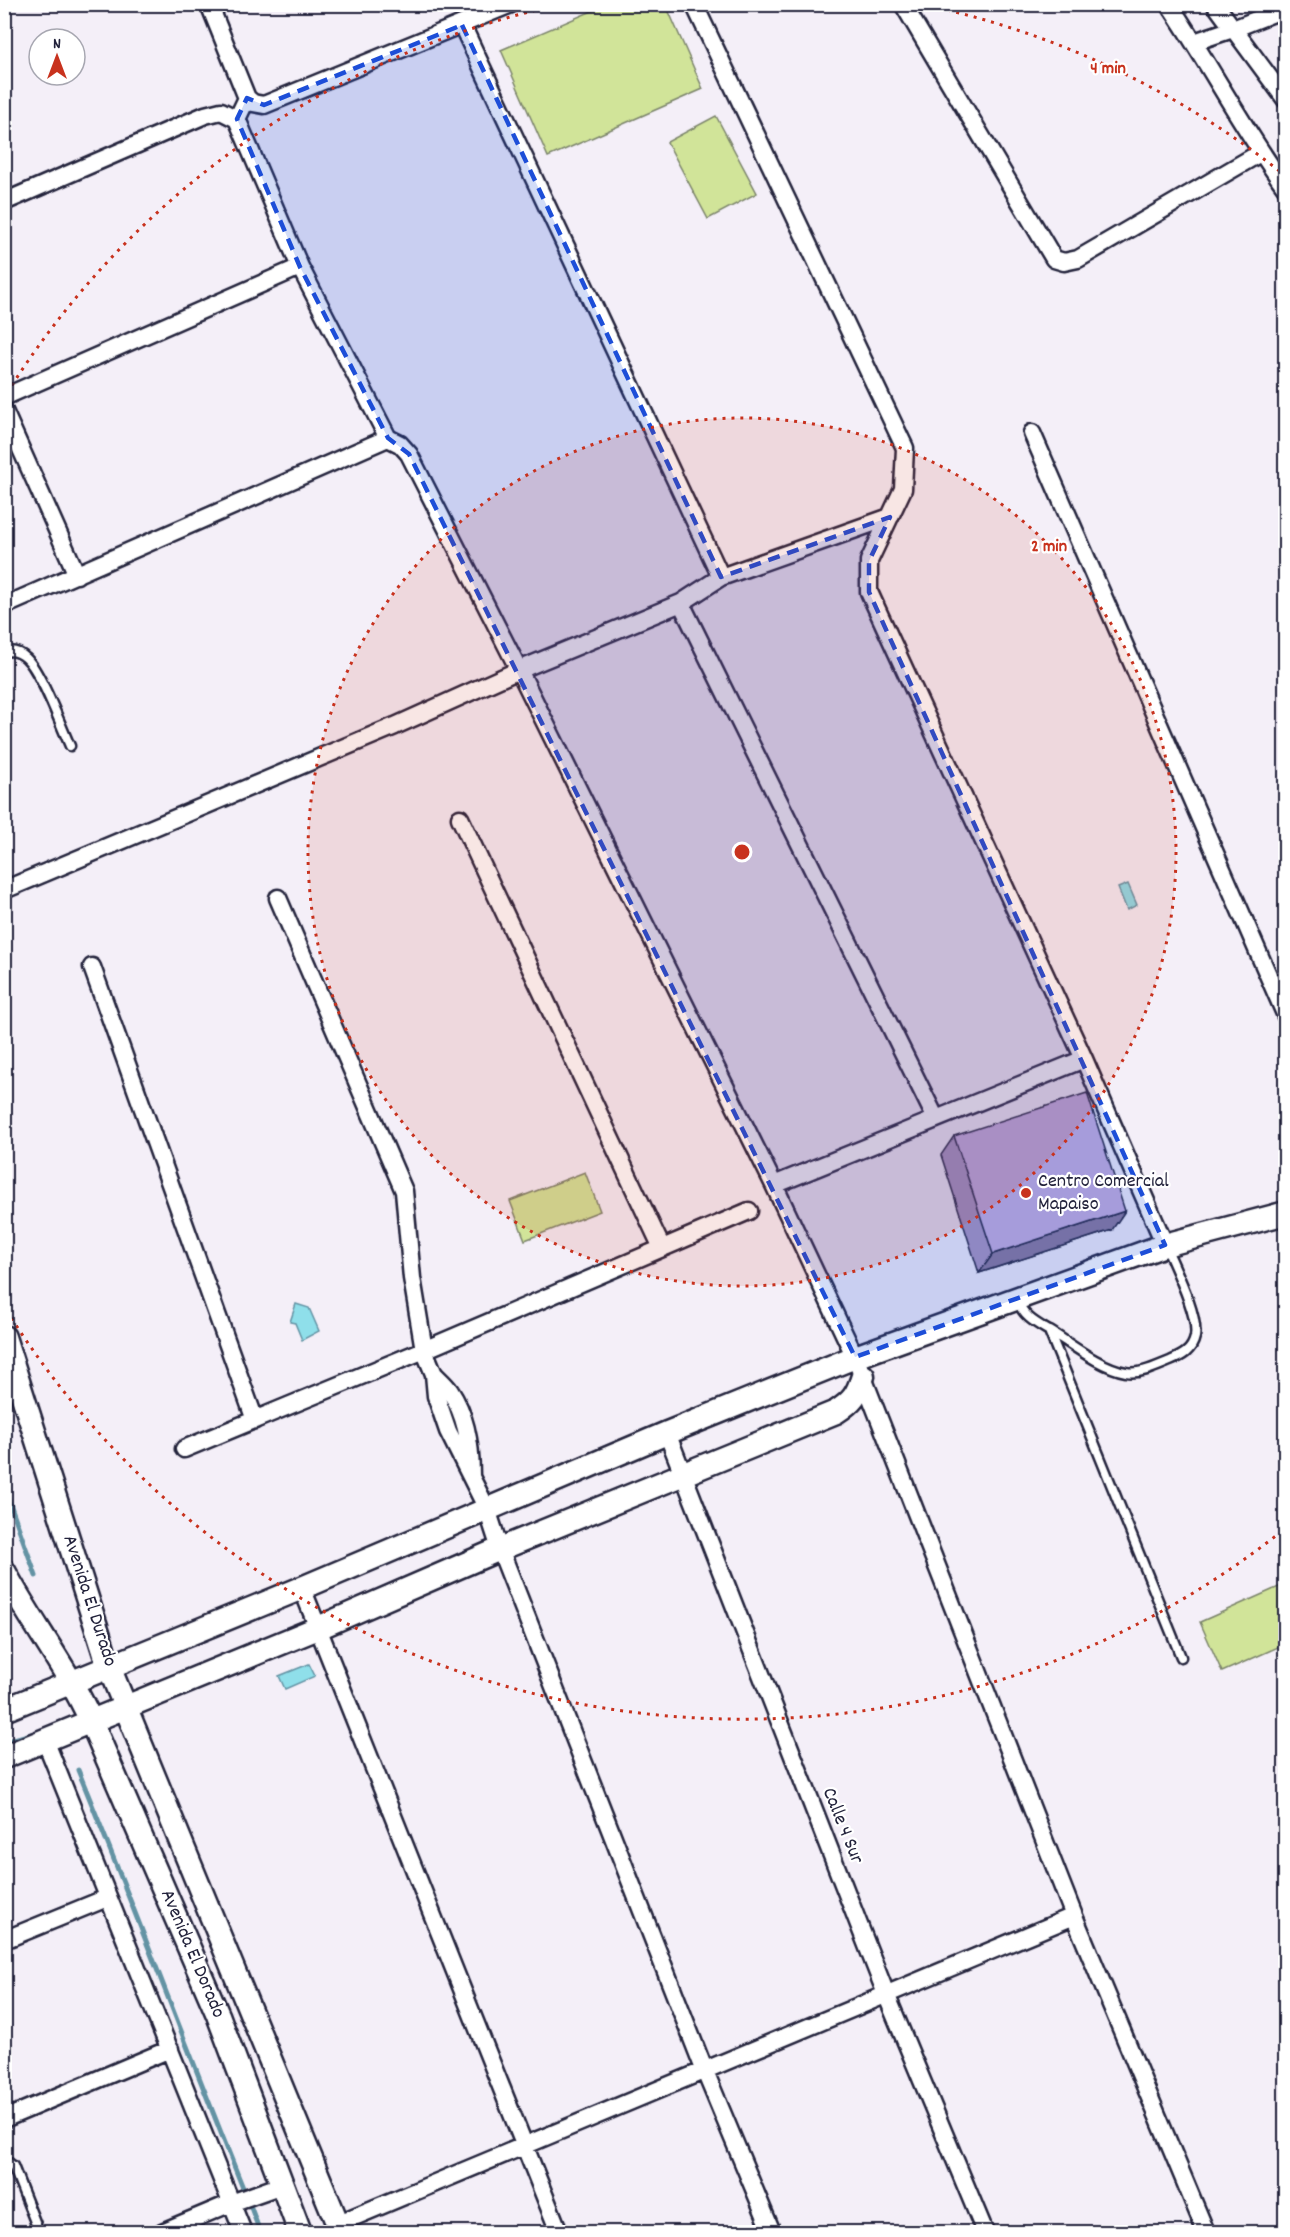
<svg xmlns="http://www.w3.org/2000/svg" width="1290" height="2237" viewBox="0 0 1290 2237" font-family="Dekko,sans-serif">
  <style>
    .green { fill: #d1e499; stroke: #7a836a; stroke-width: 1.5 }
    .water { fill: #8fdfea; stroke: #6393a4; stroke-width: 1.5 }
    .lines { fill: none; stroke-linecap: round; stroke-linejoin: round }
    .stream { stroke: #6393a4; stroke-width: 5 }
    .lane-casing { stroke: #22223b; stroke-width: 13 }
    .street-casing { stroke: #22223b; stroke-width: 21 }
    .secondary-casing { stroke: #22223b; stroke-width: 27 }
    .lane { stroke: #fff; stroke-width: 8 }
    .street { stroke: #fff; stroke-width: 16 }
    .secondary { stroke: #fff; stroke-width: 22 }
    .wall { fill: #ac96be; stroke: #22223b; stroke-width: 1.5 }
    .shaded-wall { fill: #8c7a9b; stroke: #22223b; stroke-width: 1.5 }
    .building { fill: #c8afdd; stroke: #22223b; stroke-width: 1.5 }
    .marked { fill: #1d4ed8; fill-opacity: 0.2; stroke: #1d4ed8; stroke-width: 4.5; stroke-dasharray: 12 8; stroke-linejoin: round }
    .ring { fill: none; stroke: #c8321e; stroke-width: 3; stroke-dasharray: 3 6 }
    .poi-dot { fill: #c8321e; stroke: #fff; stroke-width: 2 }
    .labels { text-anchor: middle; dominant-baseline: central; stroke-width: 4.5; stroke-linejoin: round; paint-order: stroke }
    .poi-label { font-size: 20px; fill: #22223b; stroke: #fff; text-anchor: start }
    .street-label { font-size: 20px; fill: #22223b; stroke: #fff }
    .centre { fill: #c8321e; stroke: #fff; stroke-width: 3 }
    .ring-label { font-size: 18px; text-anchor: middle; font-weight: bold; fill: #c8321e; stroke: #fff; stroke-width: 4.5; stroke-linejoin: round; paint-order: stroke }
  </style>
  <rect width="100%" height="100%" fill="#f4eff8"/>
  <filter id="ink" filterUnits="userSpaceOnUse"><feTurbulence type="fractalNoise" baseFrequency=".0167" numOctaves="2"/><feDisplacementMap in="SourceGraphic" scale="12" xChannelSelector="R" yChannelSelector="G"/><feConvolveMatrix kernelMatrix="1 2 1 2 8 2 1 2 1" color-interpolation-filters="sRGB"/></filter>
  <g filter="url(#ink)">
    <path class="green" d="M606,5h60l37,84 -155,68 -47,-107z
      M716,116l41,77 -49,26 -41,-77z
      M585,1172l15,39 -75,29 -15,-39z
      M1281,1586l4,11v47l-63,28 -22,-50z"/>
    <path class="water" d="M1128,884l9,21 -10,5 -9,-22z
      M296,1304l13,4 10,23 -17,9 -7,-17 -5,-1z
      M309,1664l6,12 -30,13 -6,-13z"/>
    <g class="lines">
      <path class="stream" d="M4,1487l32,89
        M4,1742l41,-12
        M78,1770c57,139 109,279 165,418
        M250,2205l10,27"/>
      <g class="lane-casing">
        <path id="lane" d="M4,652c8,-2 16,0 22,6 14,12 35,68 44,88
          M1017,1300c7,17 17,22 32,31l132,326
          M1050,1331c21,13 51,37 76,41 14,3 31,-6 44,-11 12,-5 22,-10 25,-24 4,-21 -20,-69 -29,-90
          M4,2159l9,7 26,66"/>
      </g>
      <g class="street-casing">
        <path id="street" d="M209,4l38,94 6,5 11,2 247,-101
          M694,4l211,444 -2,41 -34,72v31l215,467 81,186
          M903,4l151,255 10,3 14,-3 182,-106
          M1169,4c41,61 74,125 117,184
          M1215,4l71,96
          M462,25l259,552
          M1194,42l39,-13 53,-21
          M4,202l201,-87 16,-4 16,8
          M4,397l296,-130
          M4,411l73,164
          M1032,433l254,583
          M388,438l12,6 9,10 110,216 255,515 81,172 219,559 132,316
          M681,603l255,516
          M4,606l384,-168 -88,-171 -63,-148 10,-21
          M460,818l202,430
          M4,890l391,-164 124,-56 162,-67 40,-26 169,-60
          M278,898l126,293 8,87 12,72 10,24 2,22 12,35 39,78 13,40 204,520 68,163
          M92,967l163,453
          M774,1185l310,-126
          M434,1374c5,5 12,11 16,17 16,24 21,57 21,85
          M667,1433l219,561 99,238
          M184,1449l240,-99 325,-139
          M302,1588l257,644
          M45,1740l198,492
          M4,1940l103,-42
          M4,2119l166,-70
          M337,2224l737,-308
          M162,2232l69,-29 51,-18"/>
      </g>
      <g class="secondary-casing">
        <path id="secondary" d="M4,1337l105,330 232,565
          M4,1571c27,51 63,97 87,150l127,294 82,217
          M4,1710l298,-122 365,-155 188,-76 310,-112 121,-32
          M4,1757l314,-129 182,-79 336,-137c17,-11 21,-17 27,-36"/>
      </g>
      <use href="#lane" class="lane"/>
      <use href="#street" class="street"/>
      <use href="#secondary" class="secondary"/>
    </g>
    <path class="wall" d="M954,1136l158,94 -133,43 -38,-118z"/>
    <path class="shaded-wall" d="M1125,1211l-13,19 -133,43 14,-19z"/>
    <path class="building" d="M1087,1093l38,118 -132,43 -39,-118z"/>
  </g>
  <path class="marked" d="M462,25l259,552 169,-60 -21,44v31l296,653 -310,112 -446,-903 -21,-16 -88,-171 -63,-148 10,-21 17,7z"/>
  <circle cx="742" cy="852" r="434" fill="#c8321e" fill-opacity=".12"/>
  <g class="ring">
    <circle cx="742" cy="852" r="434"/>
    <path d="M1282 1531A867 867 0 0 1 7 1311M7 393A867 867 0 0 1 554 6M930 6A867 867 0 0 1 1282 173"/>
  </g>
  <circle class="poi-dot" cx="1026" cy="1193" r="6"/>
  <g class="labels">
    <g class="poi-label">
      <text x="1038" y="1182">Centro Comercial<tspan x="1038" dy="23">Mapaiso</tspan></text>
    </g>
    <g class="street-label">
      <text transform="translate(89 1601) rotate(72)">Avenida El Durado</text>
      <text transform="translate(842 1826) rotate(68)">Calle 4 Sur</text>
      <text transform="translate(192 1954) rotate(67)">Avenida El Dorado</text>
    </g>
  </g>
  <circle cx="742" cy="852" r="9" class="centre"/>
  <g class="ring-label">
    <text x="1108" y="73">4 min</text>
    <text x="1049" y="551">2 min</text>
  </g>
  <rect width="1290" height="2237" fill="none" stroke="#fff" stroke-width="24"/>
  <rect x="12" y="12" width="1266" height="2213" fill="none" stroke="#22223b" stroke-width="2" filter="url(#ink)"/>
  <g transform="translate(57 57)"><circle r="28" fill="#ffffff" stroke="#a7a7b1" stroke-width="1.5"/>
  <path d="M0-4.5L10 22L0 15L-10 22Z" fill="#c8321e"/>
  <text y="-9" font-size="16" font-weight="bold" text-anchor="middle" fill="#22223b">N</text>
  </g>
</svg>
